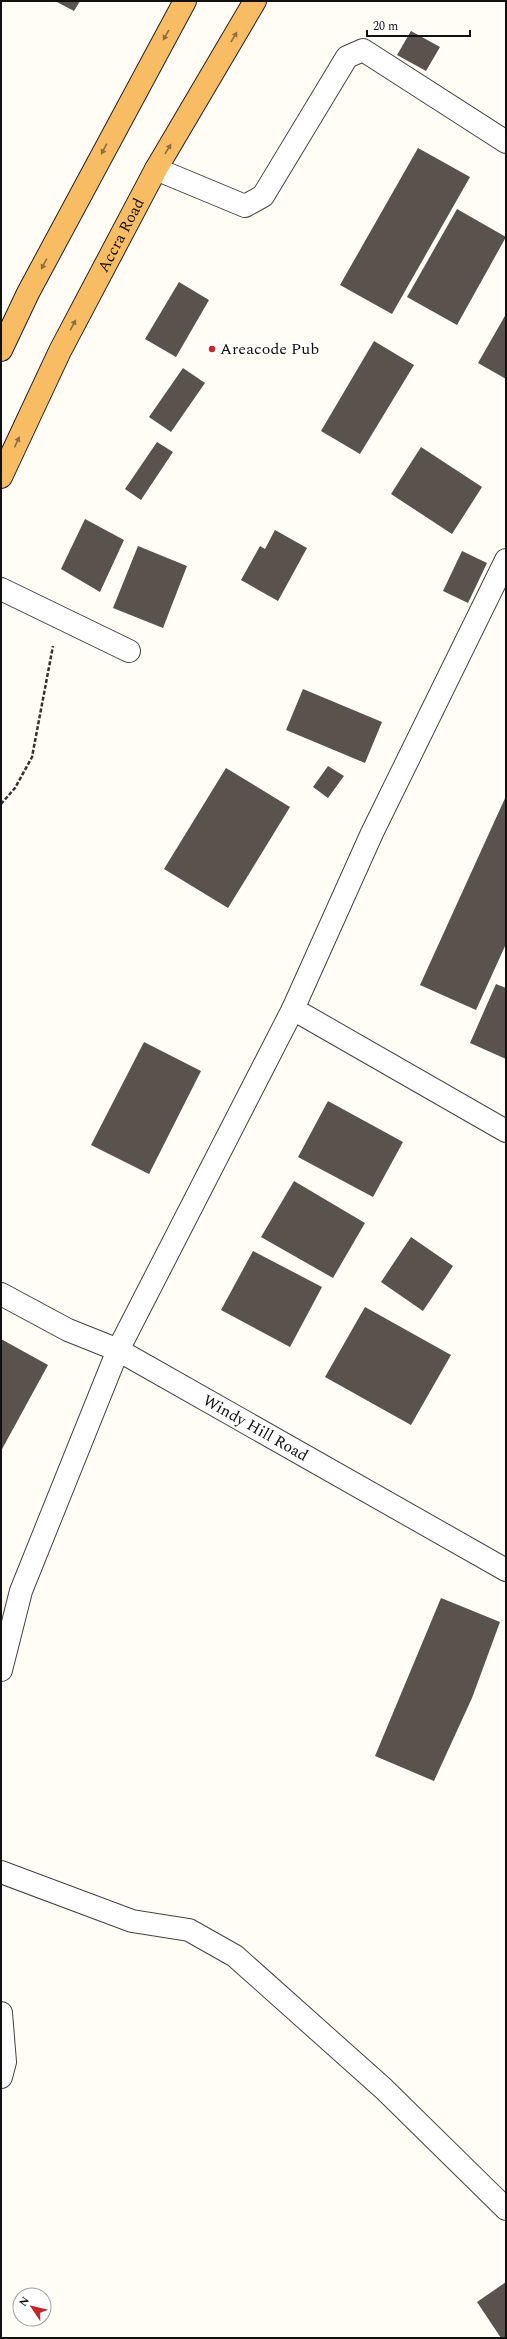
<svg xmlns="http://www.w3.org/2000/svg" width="507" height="2339" viewBox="0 0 507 2339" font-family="Spectral,serif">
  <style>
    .building { fill: #5a524d }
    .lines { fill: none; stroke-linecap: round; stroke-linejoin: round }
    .minor-casing { stroke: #444; stroke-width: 24 }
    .trunk-casing { stroke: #222; stroke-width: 24 }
    .path { stroke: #333; stroke-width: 2.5; stroke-dasharray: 4 2; stroke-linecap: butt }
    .minor { stroke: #fff; stroke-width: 22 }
    .trunk { stroke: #f7bc64; stroke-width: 22 }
    .oneway { fill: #906f3f }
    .poi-dot { fill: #c4262e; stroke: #fff; stroke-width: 1.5 }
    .labels { text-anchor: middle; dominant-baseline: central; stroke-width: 4; stroke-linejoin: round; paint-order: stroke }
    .street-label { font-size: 16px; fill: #111; stroke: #fff }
    .poi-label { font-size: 16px; fill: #111; stroke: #fff; text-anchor: start }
  </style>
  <rect width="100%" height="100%" fill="#fffdf5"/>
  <path class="building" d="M55,1h25l-6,10z
    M411,31l29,16 -14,24 -29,-16z
    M418,148l52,29 -78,137 -52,-29z
    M457,209l49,28 -49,88 -50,-28z
    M179,282l30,18 -33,57 -31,-18z
    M506,314v65l-28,-16z
    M374,341l40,24 -54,89 -39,-23z
    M183,368l22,15 -34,49 -22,-15z
    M157,442l16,10 -32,48 -16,-11z
    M421,447l61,40 -30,47 -61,-40z
    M85,519l39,21 -24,52 -39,-23z
    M275,530l32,18 -29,53 -37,-21 19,-34 5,3z
    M138,546l49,20 -24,62 -50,-20z
    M462,551l25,12 -19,40 -25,-12z
    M303,689l79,33 -17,41 -79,-33z
    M328,766l16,10 -16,22 -15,-11z
    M226,768l64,39 -62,101 -64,-39z
    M506,796v148l-30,66 -56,-25z
    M496,984l10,4v71l-36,-16z
    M144,1042l57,29 -52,103 -58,-29z
    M328,1101l75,41 -30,55 -75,-40z
    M294,1181l71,42 -32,55 -72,-41z
    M411,1237l42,29 -30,45 -42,-29z
    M253,1251l69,36 -32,60 -69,-37z
    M365,1307l86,48 -40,70 -86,-48z
    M1,1339l47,26 -47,86z
    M441,1598l59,24 -28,76 -38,83 -59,-25z
    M506,2282v56h-5l-24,-36z"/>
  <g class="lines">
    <g class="minor-casing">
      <g id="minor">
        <path d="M156,169l89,37 18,-10 84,-139 16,-7 143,92"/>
        <path d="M1,589l128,62"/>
        <path d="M293,1009l213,122"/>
        <path id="s1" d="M1,1294l67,36 50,20 388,220"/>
        <path d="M1,1670l20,-79 97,-241 175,-341 79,-176 134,-273"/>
        <path d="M1,1872l131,49 57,9 46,26 149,133 122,120"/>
        <path d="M1,2013l4,49 -4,15"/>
      </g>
    </g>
    <g class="trunk-casing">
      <g id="trunk">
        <path d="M1,350l27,-57 157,-292"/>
        <path id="s2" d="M1,477l59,-126 96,-182 99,-168"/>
      </g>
    </g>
    <path class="path" d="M1,804l14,-16 17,-31 21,-111"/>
    <use href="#minor" class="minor"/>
    <use href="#trunk" class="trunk"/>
  </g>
  <defs><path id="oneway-solid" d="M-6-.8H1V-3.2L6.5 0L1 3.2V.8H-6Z"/></defs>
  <g class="oneway">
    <use href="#oneway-solid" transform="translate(166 35) rotate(120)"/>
    <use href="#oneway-solid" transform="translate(234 37) rotate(-59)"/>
    <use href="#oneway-solid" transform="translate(104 149) rotate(118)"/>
    <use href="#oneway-solid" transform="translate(168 149) rotate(-59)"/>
    <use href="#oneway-solid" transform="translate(44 264) rotate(118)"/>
    <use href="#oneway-solid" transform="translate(73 325) rotate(-62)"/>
    <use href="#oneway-solid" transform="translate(17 442) rotate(-65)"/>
  </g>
  <circle class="poi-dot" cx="212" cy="349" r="4"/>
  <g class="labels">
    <g class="street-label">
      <text stroke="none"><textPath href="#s2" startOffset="270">Accra Road</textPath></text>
      <text stroke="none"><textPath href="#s1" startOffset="288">Windy Hill Road</textPath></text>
    </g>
    <g class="poi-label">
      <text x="220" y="349">Areacode Pub</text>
    </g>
  </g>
  <rect width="507" height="2339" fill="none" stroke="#111111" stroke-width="4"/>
  <g transform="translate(32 2307) rotate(305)"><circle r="19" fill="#ffffff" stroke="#a0a0a0"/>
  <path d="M0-3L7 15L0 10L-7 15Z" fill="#c4262e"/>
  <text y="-6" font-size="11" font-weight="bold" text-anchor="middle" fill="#111111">N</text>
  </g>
  <path d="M367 30v6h103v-6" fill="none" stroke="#111111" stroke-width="2"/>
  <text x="373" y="30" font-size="12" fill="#111111" stroke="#ffffff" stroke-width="3" paint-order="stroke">20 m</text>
</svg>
